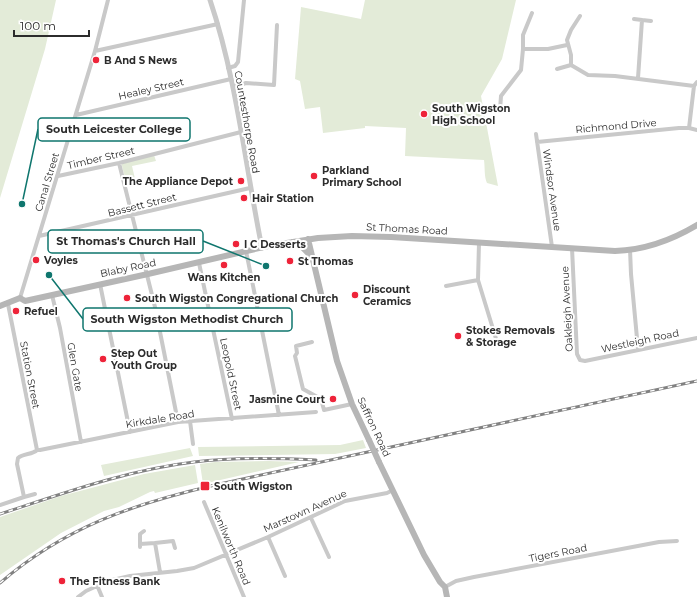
<svg xmlns="http://www.w3.org/2000/svg" width="697" height="597" viewBox="0 0 697 597" font-family="Montserrat,sans-serif">
  <style>
    .green { fill: #e3ebd8 }
    .lines { fill: none; stroke-linecap: round; stroke-linejoin: round }
    .minor { stroke: #c9c9c9; stroke-width: 4 }
    .tertiary { stroke: #c9c9c9; stroke-width: 5 }
    .secondary { stroke: #b6b6b6; stroke-width: 6 }
    .rail-casing { stroke: #818181; stroke-width: 3 }
    .rail { stroke: #fff; stroke-width: 1.5; stroke-dasharray: 4.5; stroke-linecap: butt }
    .secondary-bridge { stroke: #b6b6b6; stroke-width: 6 }
    .poi-dot { fill: #ee2339; stroke: #fff; stroke-width: 1.5 }
    .labels { text-anchor: middle; dominant-baseline: central; stroke-width: 4; stroke-linejoin: round; paint-order: stroke }
    .poi-label { font-size: 10px; font-weight: bold; fill: #2c2c2c; stroke: #fff; text-anchor: start }
    .street-label { font-size: 10px; fill: #2c2c2c; stroke: #fff }
    .leader { fill: none; stroke: #0f766e; stroke-width: 1.5 }
    .callout-dot { fill: #0f766e; stroke: #fff; stroke-width: 1.5 }
    .callout { fill: #fff; stroke: #0f766e; stroke-width: 1.5 }
    .callout-label { font-size: 11px; text-anchor: middle; font-weight: bold; fill: #2c2c2c }
  </style>
  <rect width="100%" height="100%" fill="#fff"/>
  <path class="green" d="M0,0h56l-11,49 -45,149z
    M365,0h151l-14,59 -21,37 17,90 -11,-3c-3,-6 -2,-17 -3,-23l-79,-4 1,-28 -41,-2v2l-42,5 -3,-26 -15,2 -5,-28 -5,-2 6,-72 60,12z
    M154,155l2,6 -24,5 4,17 -9,3 -6,-24z
    M363,440l3,8 -31,6 -136,2 -1,-9 142,-2z
    M190,448l3,8 -89,20 -3,-11z
    M269,461l30,1 -96,22 -3,-20 15,-2z
    M195,465l3,18 -43,10 -1,-2 -4,1 -31,15 -15,4 -43,22 -61,42v-58l61,-21 83,-22z"/>
  <g class="lines">
    <path class="minor" d="M580,16l-9,14 -4,10 4,15v10l17,10 27,1 79,10
      M634,19l8,1
      M523,49v-14l9,-22
      M95,51l123,-27
      M228,68l7,-2 3,-4 6,-62
      M557,69l14,-4
      M638,78l4,-58 9,1
      M233,87l13,-4 28,2 3,-60
      M500,110l1,-14 20,-26 2,-21h25l19,-4
      M76,115l155,-36
      M689,128l5,-42 3,-4
      M536,134l16,113
      M537,142l142,-14h10l8,2
      M119,163l36,144 23,115
      M58,176l61,-13 122,-31
      M39,236l211,-48
      M479,243l-1,37 19,62
      M572,248l5,106 3,6 5,1 112,-23
      M630,249l1,25 7,75
      M246,251l33,164
      M199,263l33,156
      M100,284l30,148
      M446,286l32,-6
      M52,295l8,33 21,114
      M20,298l75,-247 13,-51
      M8,304l29,146
      M312,342l-16,4 1,7 -2,3 8,33 18,10 3,11 28,-6
      M190,421l3,23
      M24,497l11,-3
      M204,502l40,95
      M0,505l24,-8 -7,-33 1,-6c6,-5 14,-3 19,-8h3l138,-28 138,-10
      M311,518l18,39
      M268,537l17,39
      M155,543l18,-2 2,7
      M140,544l15,-1 5,29
      M140,547v-13l4,-3
      M97,585l5,12
      M445,587l11,-6 18,-4 185,-35 18,-1
      M78,597l8,-6 22,-10 22,-5 47,-5 17,-3 74,-31 77,-36 42,-8 6,-3"/>
    <path class="tertiary" d="M210,0c27,80 35,165 52,248"/>
    <path class="secondary" d="M308,239l29,122 15,43 17,36
      M292,242l8,3 10,10
      M0,306l20,-8 5,3 123,-27 120,-28 50,-8 34,-2 39,1 224,14c29,-1 57,-11 82,-26
      M379,462l45,93 16,27 5,5 2,10"/>
    <g class="rail-casing">
      <path id="rail" d="M0,514c64,-21 127,-44 194,-52 41,-5 82,-4 122,-2
        M0,583c65,-56 133,-79 215,-98l482,-104"/>
    </g>
    <use href="#rail" class="rail"/>
    <path class="secondary-bridge" d="M369,440l10,22"/>
  </g>
  <g class="poi-dot">
    <circle cx="96" cy="60" r="4"/>
    <circle cx="424" cy="114" r="4"/>
    <circle cx="314" cy="176" r="4"/>
    <circle cx="241" cy="181" r="4"/>
    <circle cx="244" cy="198" r="4"/>
    <circle cx="236" cy="244" r="4"/>
    <circle cx="36" cy="260" r="4"/>
    <circle cx="290" cy="261" r="4"/>
    <circle cx="224" cy="265" r="4"/>
    <circle cx="355" cy="295" r="4"/>
    <circle cx="127" cy="298" r="4"/>
    <circle cx="16" cy="311" r="4"/>
    <circle cx="458" cy="336" r="4"/>
    <circle cx="103" cy="359" r="4"/>
    <circle cx="333" cy="399" r="4"/>
    <rect x="200" y="481" width="10" height="10" rx="2"/>
    <circle cx="62" cy="581" r="4"/>
  </g>
  <g class="labels">
    <g class="poi-label">
      <text x="104" y="60">B And S News</text>
      <text x="432" y="108">South Wigston<tspan x="432" dy="12">High School</tspan></text>
      <text x="322" y="170">Parkland<tspan x="322" dy="12">Primary School</tspan></text>
      <text x="233" y="181" text-anchor="end">The Appliance Depot</text>
      <text x="252" y="198">Hair Station</text>
      <text x="244" y="244">I C Desserts</text>
      <text x="44" y="260">Voyles</text>
      <text x="298" y="261">St Thomas</text>
      <text x="224" y="277" text-anchor="middle">Wans Kitchen</text>
      <text x="363" y="289">Discount<tspan x="363" dy="12">Ceramics</tspan></text>
      <text x="135" y="298">South Wigston Congregational Church</text>
      <text x="24" y="311">Refuel</text>
      <text x="466" y="330">Stokes Removals<tspan x="466" dy="12">&amp; Storage</tspan></text>
      <text x="111" y="353">Step Out<tspan x="111" dy="12">Youth Group</tspan></text>
      <text x="325" y="399" text-anchor="end">Jasmine Court</text>
      <text x="214" y="486">South Wigston</text>
      <text x="70" y="581">The Fitness Bank</text>
    </g>
    <g class="street-label">
      <text transform="translate(151 89) rotate(-13)">Healey Street</text>
      <text transform="translate(247 122) rotate(80)">Countesthorpe Road</text>
      <text transform="translate(616 126) rotate(-5)">Richmond Drive</text>
      <text transform="translate(101 158) rotate(-13)">Timber Street</text>
      <text transform="translate(47 182) rotate(-73)">Canal Street</text>
      <text transform="translate(552 190) rotate(82)">Windsor Avenue</text>
      <text transform="translate(142 205) rotate(-14)">Bassett Street</text>
      <text transform="translate(407 229) rotate(3)">St Thomas Road</text>
      <text transform="translate(128 268) rotate(-12)">Blaby Road</text>
      <text transform="translate(567 309) rotate(-93)">Oakleigh Avenue</text>
      <text transform="translate(640 341) rotate(-12)">Westleigh Road</text>
      <text transform="translate(75 367) rotate(80)">Glen Gate</text>
      <text transform="translate(231 374) rotate(78)">Leopold Street</text>
      <text transform="translate(30 375) rotate(79)">Station Street</text>
      <text transform="translate(160 419) rotate(-9)">Kirkdale Road</text>
      <text transform="translate(374 427) rotate(65)">Saffron Road</text>
      <text transform="translate(305 511) rotate(-24)">Marstown Avenue</text>
      <text transform="translate(231 546) rotate(67)">Kenilworth Road</text>
      <text transform="translate(558 553) rotate(-11)">Tigers Road</text>
    </g>
  </g>
  <path class="leader" d="M22 204L38 129M266 266L203 241M49 275L83 319"/>
  <g class="callout-dot">
    <circle cx="22" cy="204" r="4"/>
    <circle cx="266" cy="266" r="4"/>
    <circle cx="49" cy="275" r="4"/>
  </g>
  <g class="callout">
    <rect x="38" y="118" width="152" height="23" rx="4"/>
    <rect x="48" y="230" width="155" height="23" rx="4"/>
    <rect x="83" y="308" width="209" height="23" rx="4"/>
  </g>
  <g class="callout-label">
    <text x="114" y="133">South Leicester College</text>
    <text x="126" y="245">St Thomas's Church Hall</text>
    <text x="187" y="323">South Wigston Methodist Church</text>
  </g>
  <path d="M14 30v6h75v-6" fill="none" stroke="#2c2c2c" stroke-width="2"/>
  <text x="20" y="30" font-size="12" fill="#2c2c2c" stroke="#ffffff" stroke-width="3" paint-order="stroke">100 m</text>
</svg>
